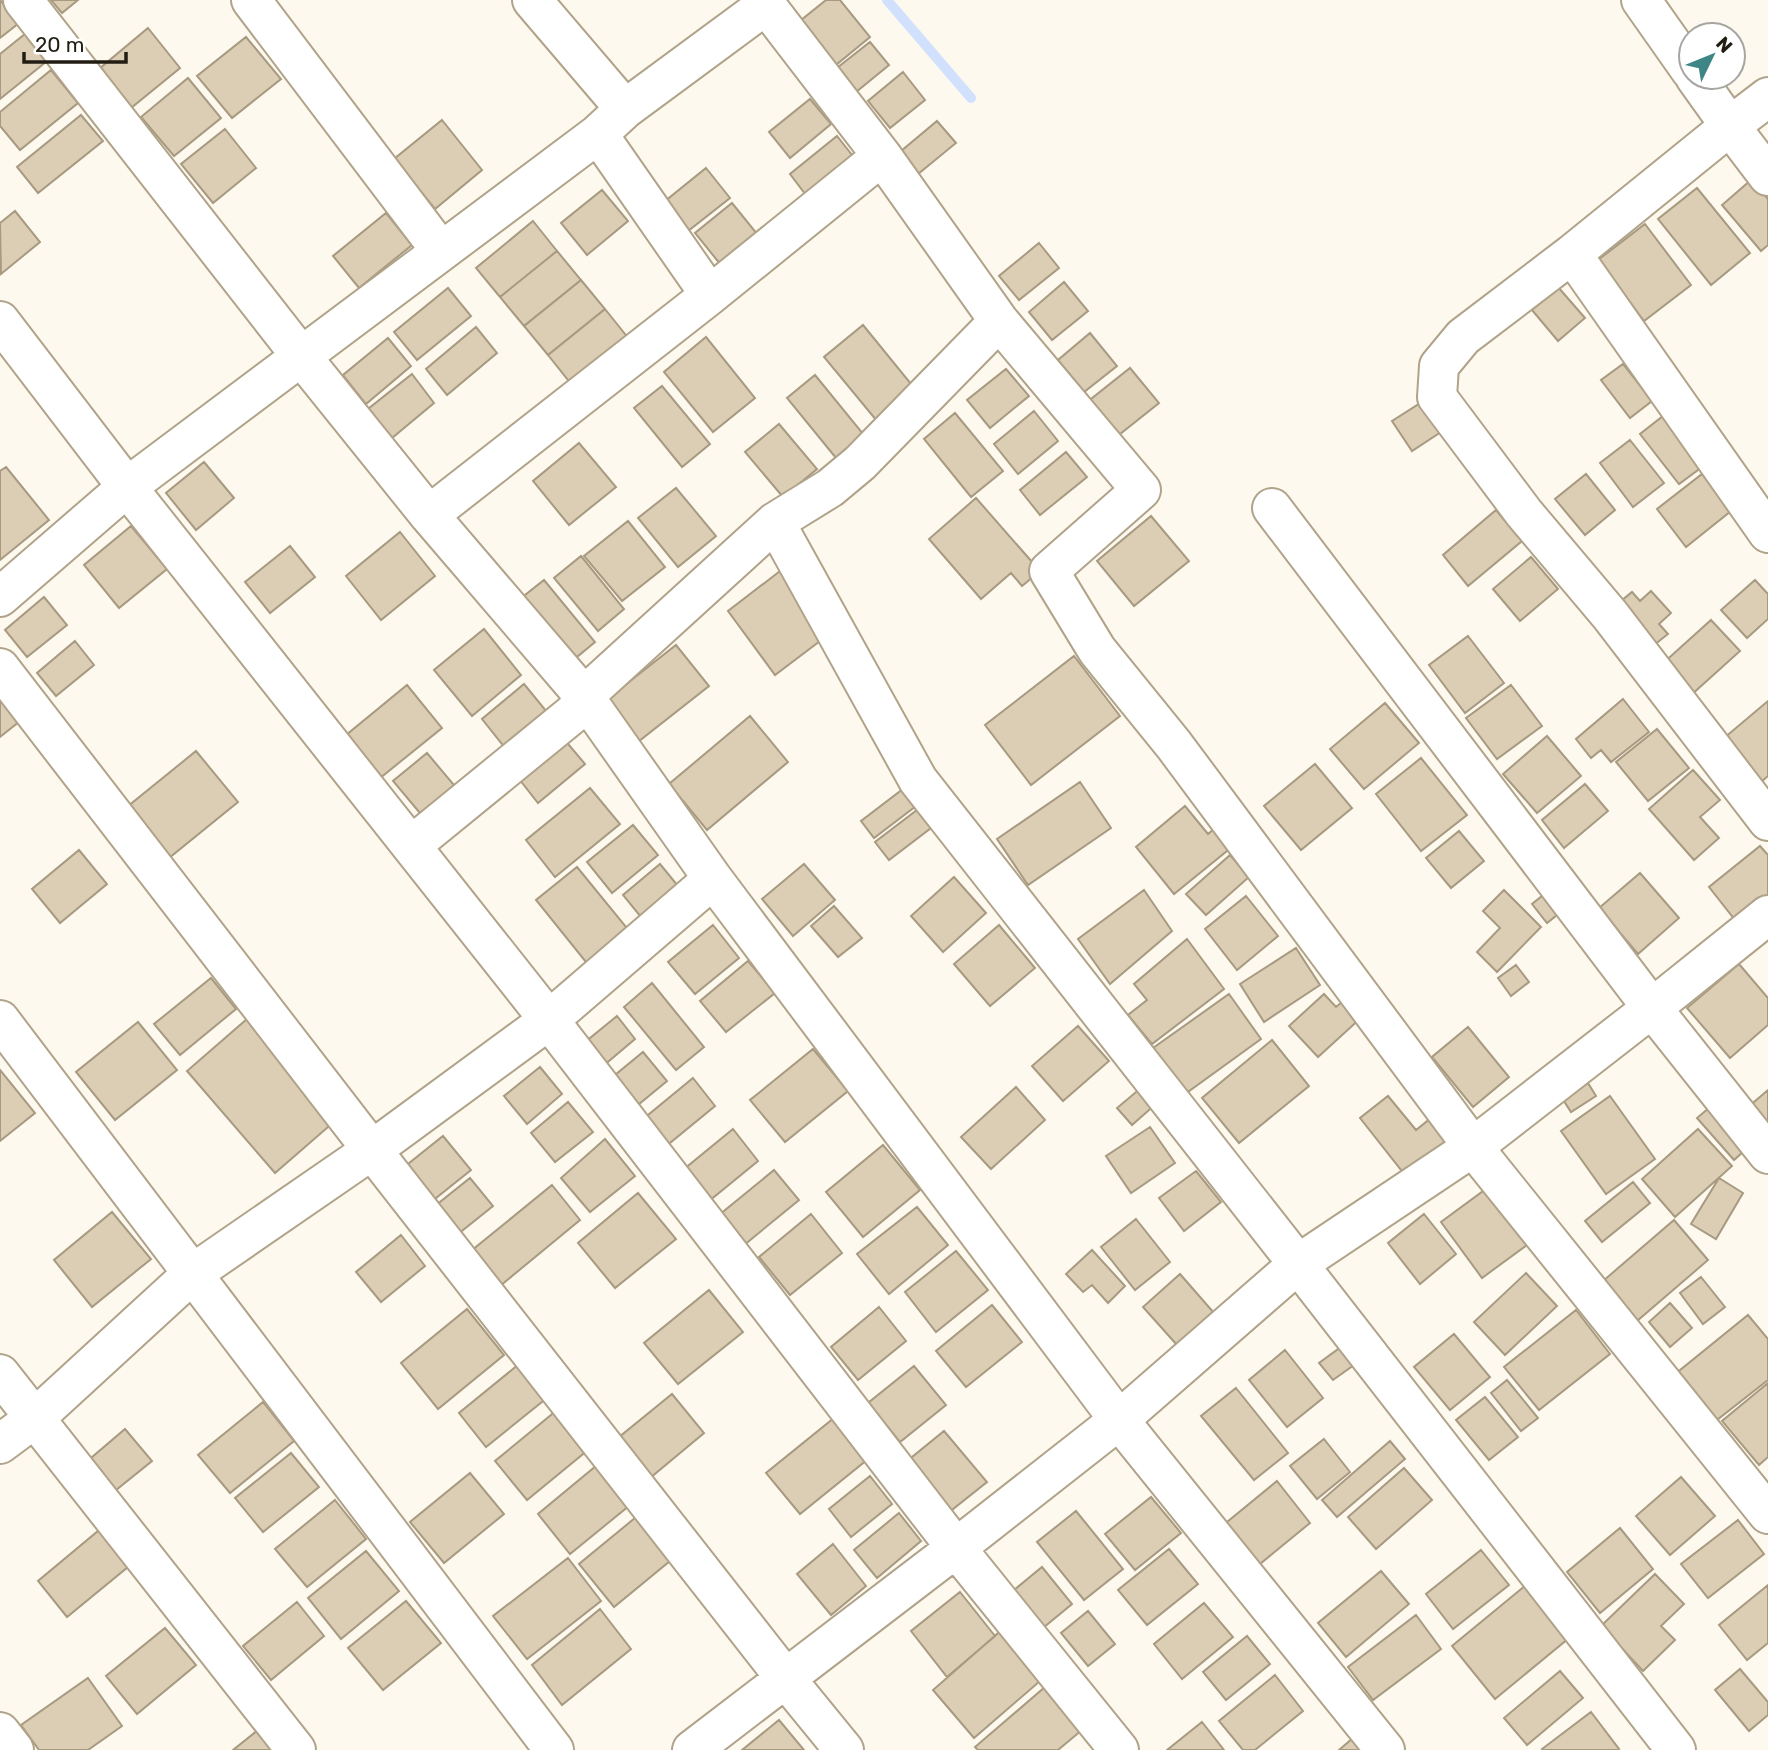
<svg xmlns="http://www.w3.org/2000/svg" width="1768" height="1750" viewBox="0 0 1768 1750" font-family="Rubik,sans-serif">
  <style>
    .lines { fill: none; stroke-linecap: round; stroke-linejoin: round }
    .stream { stroke: #d1e1fd; stroke-width: 10 }
    .building { fill: #dcceb4; stroke: #a79a81; stroke-width: 2 }
    .minor-casing { stroke: #b0a389; stroke-width: 42 }
    .minor { stroke: #fff; stroke-width: 38 }
  </style>
  <rect width="100%" height="100%" fill="#fef9ee"/>
  <g class="lines">
    <path class="stream" d="M887,0l84,98"/>
  </g>
  <path class="building" d="M0,0l19,23 -19,15z
    M51,0h27l-16,13z
    M826,0h14l30,37 -39,32 -36,-44z
    M148,28l32,40 -49,40 -32,-39z
    M25,34l22,27 -47,38v-45z
    M246,37l35,42 -49,39 -35,-42z
    M870,42l19,23 -33,27 -19,-24z
    M51,70l27,33 -58,47 -20,-24v-14z
    M903,72l22,28 -35,28 -22,-27z
    M188,78l33,40 -47,38 -33,-39z
    M810,99l21,25 -41,34 -21,-26z
    M81,115l22,26 -65,52 -21,-26z
    M442,120l40,50 -47,39 -41,-50z
    M937,121l19,22 -38,31 -18,-22z
    M225,129l31,39 -43,35 -32,-39z
    M837,136l19,24 -47,39 -19,-25z
    M706,168l24,30 -42,33 -24,-29z
    M1751,180l17,19v46l-7,6 -39,-46z
    M1697,188l53,65 -39,32 -53,-66z
    M602,190l26,31 -41,34 -26,-32z
    M732,203l26,32 -37,30 -26,-32z
    M15,211l25,31 -39,32 -1,-51z
    M386,213l26,32 -53,43 -26,-32z
    M533,221l24,30 -57,46 -24,-29z
    M1645,224l46,61 -47,36 -46,-61z
    M1039,243l20,25 -40,32 -20,-24z
    M557,251l24,29 -57,46 -24,-29z
    M581,280l24,29 -57,46 -24,-29z
    M1064,282l24,29 -36,29 -23,-28z
    M1558,287l27,31 -27,23 -26,-31z
    M448,288l23,28 -54,44 -23,-28z
    M605,309l24,30 -57,46 -24,-30z
    M863,325l53,65 -39,31 -53,-64z
    M476,327l21,26 -50,42 -21,-26z
    M1090,333l27,33 -33,26 -26,-32z
    M706,337l49,61 -42,34 -49,-60z
    M388,338l23,28 -45,38 -23,-29z
    M1623,364l29,37 -22,17 -29,-38z
    M1130,368l29,35 -44,35 -29,-35z
    M1006,369l23,27 -39,32 -23,-28z
    M412,374l22,29 -42,35 -24,-29z
    M815,375l49,60 -28,23 -49,-60z
    M662,386l48,58 -28,23 -48,-59z
    M1422,402l19,30 -29,19 -20,-30z
    M1034,411l24,30 -40,33 -24,-30z
    M955,413l48,58 -32,26 -47,-58z
    M1663,416l39,51 -23,17 -39,-50z
    M779,424l38,45 -34,28 -38,-45z
    M1630,440l34,43 -31,24 -33,-44z
    M579,443l37,44 -47,38 -36,-44z
    M1066,452l21,25 -47,38 -20,-25z
    M204,462l30,36 -38,32 -30,-37z
    M6,467l43,53 -49,40v-89z
    M1586,474l29,36 -30,25 -30,-36z
    M1702,474l29,37 -45,36 -29,-38z
    M676,488l40,48 -38,31 -40,-49z
    M976,498l64,73 -18,15 -11,-13 -30,26 -52,-60z
    M1496,510l26,31 -54,45 -25,-31z
    M1151,516l38,45 -55,45 -37,-45z
    M628,521l37,46 -43,34 -38,-45z
    M131,526l36,43 -48,39 -35,-43z
    M400,532l35,44 -54,44 -35,-44z
    M290,546l25,31 -45,36 -25,-31z
    M581,556l43,53 -26,22 -44,-53z
    M1531,557l27,32 -38,32 -27,-32z
    M784,568l40,70 -49,37 -47,-64z
    M544,580l51,62 -29,24 -51,-63z
    M1755,580l13,14v25l-21,19 -26,-28z
    M1651,591l20,22 -12,11 9,10 -24,19 -35,-42 23,-19 8,9z
    M44,597l23,28 -40,32 -22,-27z
    M1711,620l29,31 -50,45 -29,-31z
    M484,629l37,46 -49,41 -38,-46z
    M1468,636l36,47 -39,30 -36,-48z
    M75,641l19,24 -38,31 -19,-23z
    M676,645l33,41 -75,59 -33,-41z
    M1074,656l46,60 -89,69 -46,-60z
    M524,684l32,39 -43,35 -31,-39z
    M407,685l35,43 -73,59 -35,-42z
    M1511,685l31,41 -45,33 -31,-41z
    M0,696l20,25 -20,16z
    M1623,699l26,33 -38,30 -10,-12 -10,8 -15,-19z
    M1768,701v75l-7,6 -37,-44z
    M1385,703l34,40 -55,46 -34,-40z
    M750,716l38,46 -81,68 -38,-46z
    M1657,729l32,39 -41,33 -32,-39z
    M558,732l27,32 -47,39 -26,-33z
    M1547,736l34,40 -44,37 -34,-39z
    M196,751l42,51 -69,56 -42,-51z
    M427,753l32,38 -34,28 -32,-38z
    M1421,758l46,57 -46,36 -45,-57z
    M1315,764l37,44 -51,42 -37,-44z
    M1693,770l27,30 -20,17 19,21 -25,22 -45,-51z
    M1080,782l31,46 -83,57 -31,-46z
    M1585,784l23,27 -44,37 -22,-28z
    M590,788l30,36 -65,53 -29,-37z
    M903,789l13,17 -42,32 -13,-17z
    M1185,806l23,28 14,-12 16,20 -64,52 -38,-47z
    M917,810l14,18 -42,32 -14,-18z
    M633,825l25,30 -46,38 -25,-31z
    M1459,831l25,30 -33,27 -25,-30z
    M1760,846l8,9v46l-29,24 -30,-38z
    M79,850l28,34 -47,39 -28,-34z
    M1230,855l19,22 -43,38 -20,-21z
    M660,864l23,28 -38,30 -22,-27z
    M804,864l31,36 -42,36 -31,-37z
    M577,867l54,66 -41,34 -54,-67z
    M1640,873l39,45 -41,36 -39,-46z
    M954,877l32,36 -43,39 -32,-36z
    M1144,890l28,41 -62,53 -32,-45z
    M1504,890l37,37 -44,45 -20,-20 23,-24 -17,-17z
    M1547,892l15,19 -15,12 -15,-19z
    M1246,896l32,40 -41,34 -32,-41z
    M834,906l28,32 -24,19 -27,-31z
    M713,925l26,33 -44,36 -27,-32z
    M999,925l36,43 -45,38 -36,-42z
    M1187,939l37,50 -72,55 -24,-29 19,-15 -13,-16z
    M1296,948l24,37 -56,37 -24,-38z
    M748,961l27,32 -49,39 -26,-31z
    M1739,964l29,34v27l-38,33 -43,-50z
    M1516,965l13,17 -18,14 -13,-18z
    M211,978l25,31 -56,46 -26,-31z
    M652,983l52,64 -28,23 -52,-63z
    M1229,994l32,45 -76,55 -32,-46z
    M1324,994l12,13 11,-9 16,18 -45,41 -29,-31z
    M617,1016l18,23 -32,27 -19,-23z
    M247,1019l88,102 -60,52 -88,-102z
    M138,1022l39,48 -62,50 -39,-48z
    M1078,1026l31,35 -46,40 -31,-35z
    M1468,1027l41,50 -36,30 -41,-50z
    M1272,1040l37,46 -70,57 -37,-45z
    M813,1049l35,42 -63,51 -35,-42z
    M643,1052l24,29 -34,28 -24,-29z
    M540,1067l22,27 -35,30 -23,-28z
    M0,1070l35,43 -35,28z
    M693,1078l22,28 -50,41 -23,-27z
    M1588,1083l8,13 -25,16 -9,-14z
    M1016,1087l29,33 -54,49 -30,-32z
    M1142,1087l15,16 -25,22 -15,-17z
    M1768,1090v44l-21,-26z
    M1388,1096l28,34 20,-16 22,27 -49,39 -49,-62z
    M1610,1096l45,63 -49,35 -45,-63z
    M568,1102l25,30 -38,30 -24,-29z
    M1716,1102l37,41 -19,17 -37,-42z
    M1150,1127l25,36 -44,30 -25,-37z
    M733,1129l25,32 -49,40 -26,-31z
    M1698,1129l34,37 -57,51 -33,-38z
    M443,1136l28,34 -40,32 -28,-34z
    M605,1139l30,37 -45,36 -29,-34z
    M883,1145l37,45 -57,47 -37,-45z
    M774,1170l25,30 -61,50 -25,-30z
    M1196,1171l25,31 -37,29 -25,-33z
    M470,1178l23,28 -35,28 -23,-28z
    M1719,1178l24,15 -27,46 -25,-15z
    M1633,1182l17,21 -48,39 -17,-21z
    M552,1185l28,35 -80,66 -29,-35z
    M1490,1186l41,56 -49,36 -41,-56z
    M638,1193l38,46 -61,49 -37,-45z
    M917,1207l31,38 -59,49 -32,-40z
    M112,1212l39,47 -59,48 -38,-47z
    M811,1214l31,39 -52,42 -31,-38z
    M1424,1214l32,40 -36,30 -32,-41z
    M1136,1219l34,43 -35,28 -34,-43z
    M1674,1220l34,40 -71,61 -34,-40z
    M401,1235l24,31 -44,36 -25,-30z
    M1092,1250l33,36 -17,17 -16,-18 -9,7 -17,-18z
    M956,1251l32,39 -52,42 -31,-40z
    M1526,1273l31,33 -52,49 -31,-33z
    M1180,1274l34,39 -37,32 -34,-38z
    M1701,1277l24,30 -22,17 -23,-31z
    M709,1290l34,42 -65,52 -34,-41z
    M1670,1303l22,25 -22,19 -21,-25z
    M992,1305l30,37 -56,45 -30,-36z
    M879,1307l27,34 -48,39 -27,-33z
    M467,1309l37,46 -66,54 -37,-46z
    M1576,1310l34,44 -71,56 -35,-43z
    M1748,1315l20,24v41l-55,43 -39,-48z
    M1454,1334l36,43 -40,33 -36,-43z
    M1341,1347l13,18 -21,15 -14,-17z
    M1285,1350l38,48 -36,29 -38,-47z
    M530,1355l28,34 -72,58 -27,-34z
    M914,1366l32,39 -46,37 -32,-39z
    M1507,1380l31,38 -17,13 -30,-38z
    M1768,1383v74l-9,8 -37,-44z
    M1236,1388l52,65 -34,27 -53,-64z
    M672,1394l32,39 -54,45 -32,-40z
    M1485,1397l33,40 -29,23 -33,-40z
    M263,1402l31,39 -64,52 -32,-38z
    M562,1406l32,39 -67,55 -32,-39z
    M834,1418l34,41 -68,55 -34,-41z
    M125,1429l27,32 -36,29 -25,-32z
    M944,1431l43,51 -39,31 -42,-51z
    M1324,1439l26,33 -33,27 -27,-33z
    M1390,1441l15,18 -68,58 -15,-17z
    M291,1453l28,34 -56,45 -28,-34z
    M602,1461l33,40 -65,53 -32,-40z
    M1404,1468l28,32 -56,49 -28,-32z
    M470,1473l34,41 -60,49 -34,-41z
    M870,1476l22,28 -41,33 -22,-28z
    M1681,1477l34,39 -45,39 -34,-39z
    M1277,1481l33,42 -61,50 -33,-42z
    M1151,1497l30,36 -46,37 -30,-36z
    M335,1500l31,39 -59,48 -32,-38z
    M1076,1511l47,58 -39,31 -47,-58z
    M641,1513l35,43 -62,51 -35,-43z
    M899,1513l22,28 -44,37 -23,-28z
    M1738,1520l26,34 -56,44 -27,-34z
    M104,1526l30,36 -67,55 -29,-36z
    M1620,1528l33,41 -53,44 -33,-41z
    M833,1544l33,42 -35,29 -34,-41z
    M1169,1549l29,35 -51,41 -29,-35z
    M1481,1550l28,35 -56,44 -27,-35z
    M366,1551l33,40 -58,48 -33,-41z
    M568,1558l33,43 -74,58 -34,-43z
    M1042,1567l30,37 -34,28 -30,-37z
    M1381,1571l28,33 -63,53 -28,-34z
    M1655,1574l29,30 -23,22 14,14 -32,31 -42,-45z
    M1526,1585l43,53 -74,61 -43,-53z
    M1768,1585v58l-21,17 -28,-35z
    M960,1592l35,44 -48,41 -36,-46z
    M406,1601l35,42 -58,47 -35,-42z
    M297,1602l27,34 -53,44 -28,-34z
    M1204,1603l29,34 -51,42 -28,-35z
    M600,1609l31,40 -69,56 -30,-40z
    M1088,1611l27,33 -27,22 -27,-33z
    M1416,1615l25,34 -68,51 -25,-33z
    M1005,1627l42,48 -73,63 -41,-48z
    M165,1628l31,37 -59,49 -31,-38z
    M1247,1636l23,28 -44,36 -23,-28z
    M1740,1669l28,33v13l-19,16 -34,-41z
    M1560,1671l23,27 -56,47 -23,-27z
    M1275,1675l28,36 -48,39h-12l-24,-29z
    M88,1678l34,48 -34,24h-49l-18,-25z
    M1045,1687l37,43 -24,20h-80l-3,-3z
    M1591,1712l28,37 -2,1h-74l-1,-1z
    M779,1720l25,30h-62z
    M1202,1722l22,28h-57z
    M258,1730l16,20h-41z
    M1353,1738l11,12h-25z"/>
  <g class="lines">
    <g class="minor-casing">
      <path id="minor" d="M23,0l278,356 128,159 155,181 129,183 406,541 266,330
        M251,0l190,251
        M532,0l93,109
        M766,0v5l116,151 117,165 142,169 -92,81 48,79 77,95 299,402 295,367
        M1641,0l50,71
        M1695,77l35,49 -158,128 196,279
        M1768,97l-38,29 38,50
        M598,134l112,161 172,-139
        M1572,254l-109,83 -24,29 -2,31 87,116 86,102 158,206
        M0,321l127,166 422,533 407,528 163,202
        M1272,508l380,500 116,146
        M429,515l281,-220
        M775,522l143,258 380,484 378,486
        M0,597l127,-110 471,-353 27,-25 141,-104
        M0,668l372,482 414,529 58,71
        M412,845l163,-133 9,-16 191,-174 55,-34 30,-25 139,-142
        M0,1020l554,730
        M0,1374l296,376
        M0,1444l35,-26 157,-144 180,-124 177,-130 164,-141
        M0,1732l14,18
        M692,1750l264,-202 163,-128 179,-156 175,-117 179,-139 116,-93"/>
    </g>
    <use href="#minor" class="minor"/>
  </g>
  <g transform="translate(1712 56) rotate(47)"><circle r="33" fill="#ffffff" stroke="#a7a5a1" stroke-width="2"/>
  <path d="M0-5L12 26L0 18L-12 26Z" fill="#3d8685"/>
  <text y="-10" font-size="19" font-weight="bold" text-anchor="middle" fill="#221d13">N</text>
  </g>
  <path d="M24 52v10h102v-10" fill="none" stroke="#221d13" stroke-width="3.5"/>
  <text x="35" y="52" font-size="21" fill="#221d13" stroke="#ffffff" stroke-width="5" paint-order="stroke">20 m</text>
</svg>
